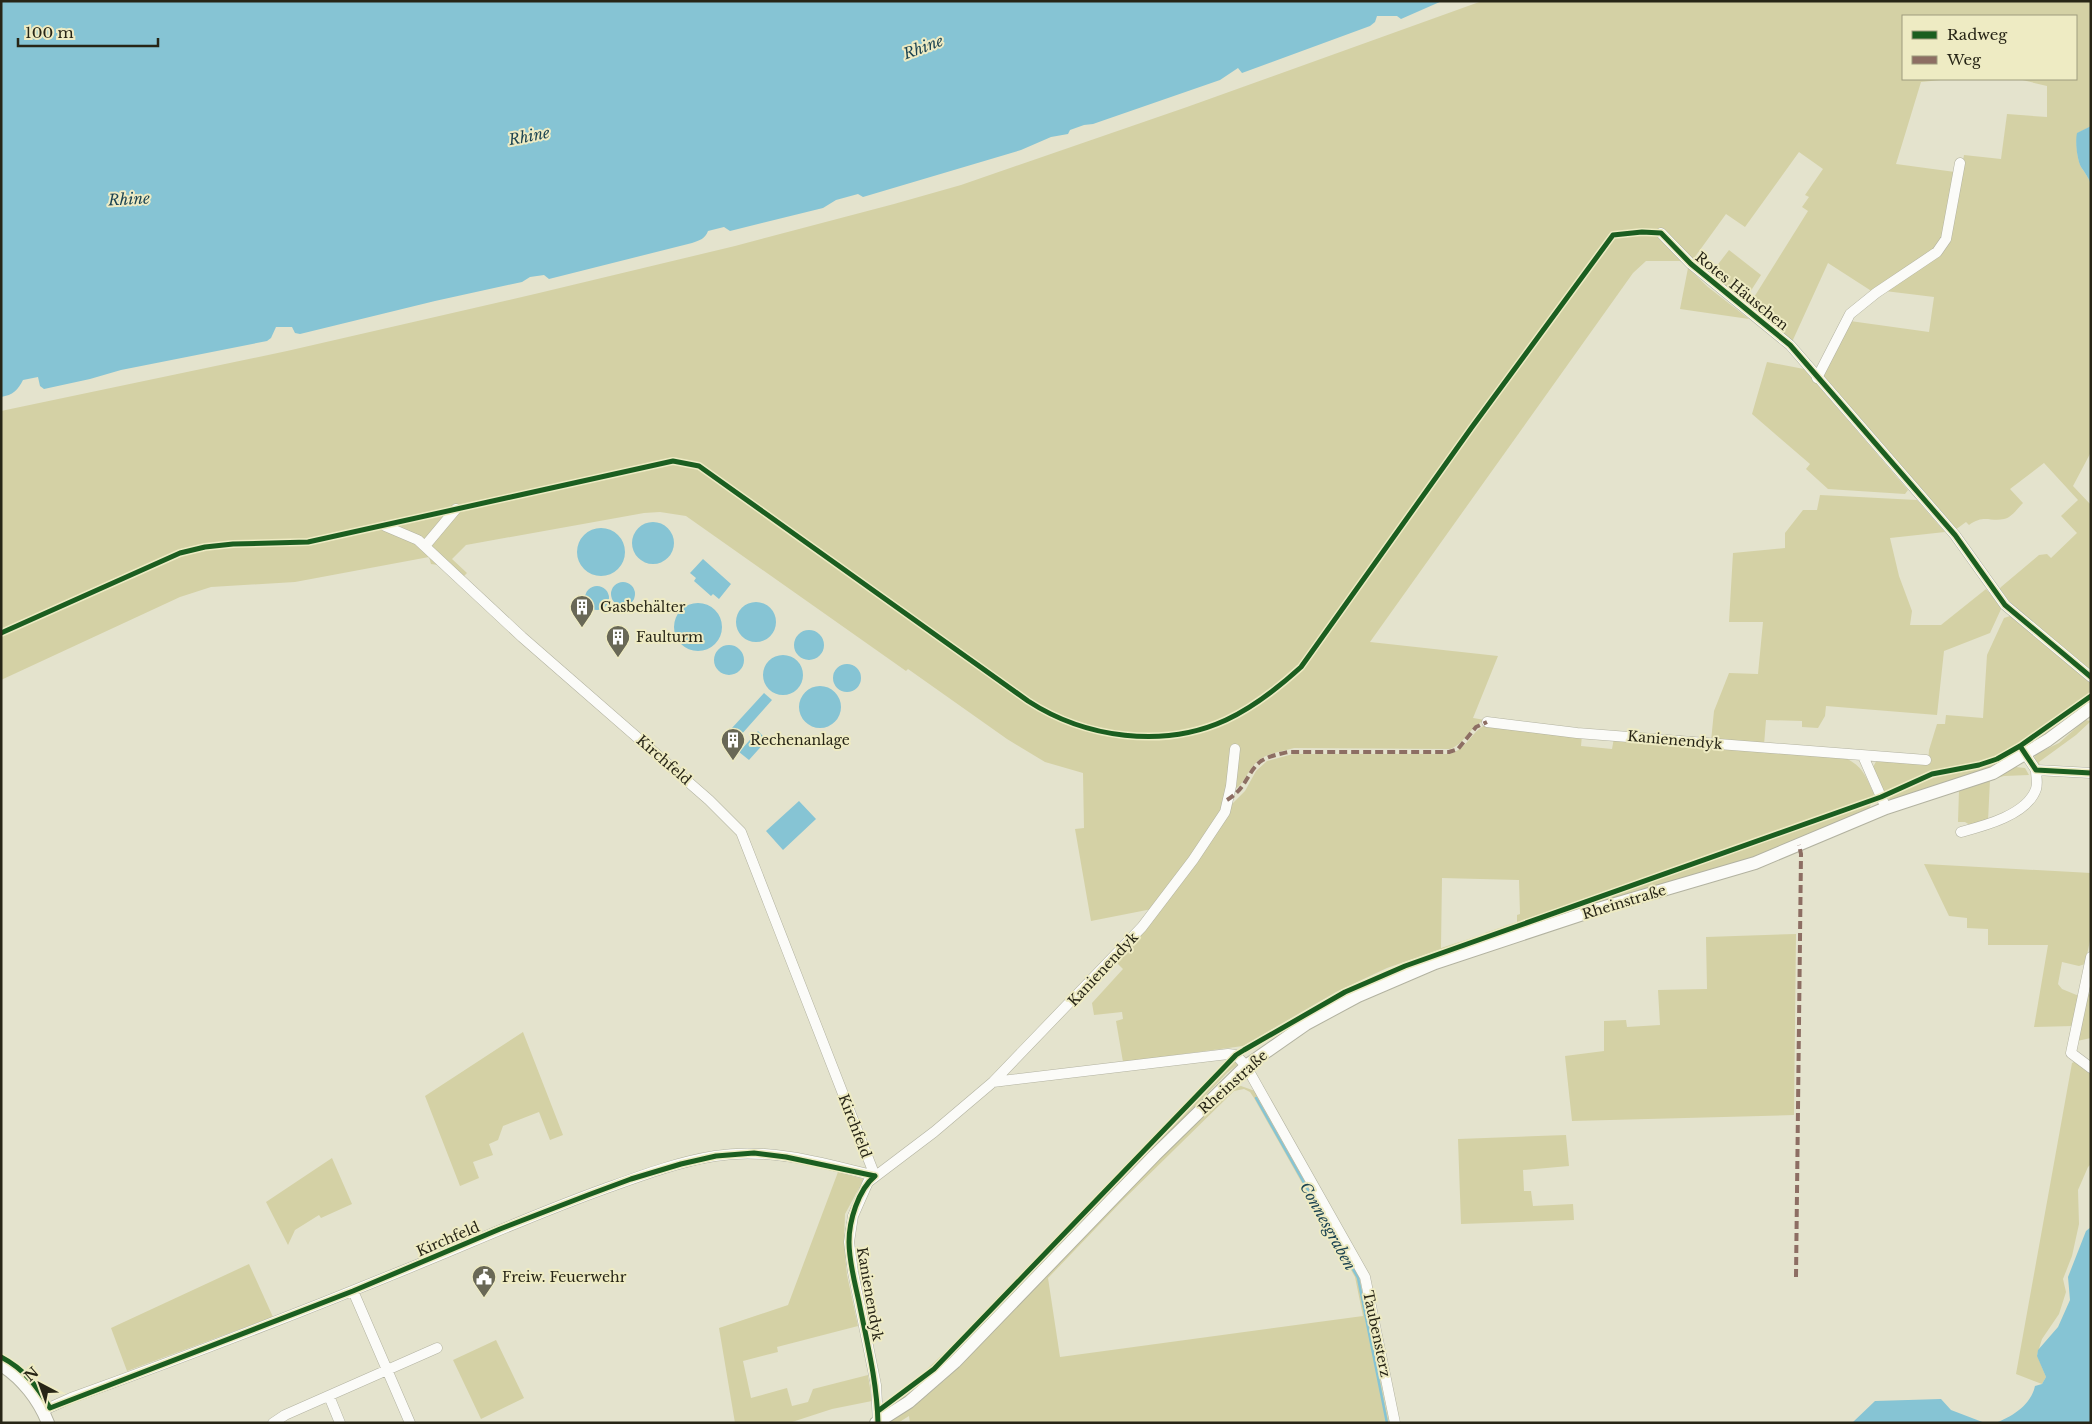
<svg xmlns="http://www.w3.org/2000/svg" width="2092" height="1424" viewBox="0 0 2092 1424" font-family="'Libre Baskerville',serif">
  <style>
    .green { fill: #d4d1a5; fill-rule: evenodd }
    .water { fill: #86c4d4 }
    .lines { fill: none; stroke-linecap: round; stroke-linejoin: round }
    .stream { stroke: #86c4d4; stroke-width: 2.5 }
    .minor-casing { stroke: #b2b2a0; stroke-width: 11 }
    .major-casing { stroke: #b2b2a0; stroke-width: 14 }
    .minor { stroke: #fbfbf8; stroke-width: 10 }
    .major { stroke: #fbfbf8; stroke-width: 12 }
    .quiet { stroke: #8d6e63; stroke-width: 4; stroke-dasharray: 8 4; stroke-linecap: butt }
    .cycleway-casing { stroke: #eeebc3; stroke-width: 8 }
    .cycleway { stroke: #1b5e20; stroke-width: 5 }
    .labels { text-anchor: middle; dominant-baseline: central; stroke-width: 4; stroke-linejoin: round; paint-order: stroke }
    .street-label { font-size: 14px; fill: #272516; stroke: #eeebc3 }
    .poi-label { font-size: 14px; fill: #272516; stroke: #eeebc3; text-anchor: start }
    .water-label { font-size: 15px; font-style: italic; fill: #1b4351; stroke: #eeebc3 }
  </style>
  <rect width="100%" height="100%" fill="#e4e3cd"/>
  <path class="green" d="M1482,1h609v125l-13,7c-3,9 -1,26 3,34 4,6 8,11 10,18v267l-18,34 18,19v167l-74,-63 -18,-19 2,-3 38,-32 8,-1 4,4 26,-25 -16,-17 17,-16 -34,-37 -34,26 13,14c-5,5 -12,15 -19,16 -14,3 -20,-5 -35,6l-3,-3 -11,8 -133,-154 28,-55 79,11 5,-35 -49,-6c21,-15 56,-31 65,-55l14,-81 37,4 6,-45 40,3v-31l-29,-7h58v-63h-173v63h47l-29,3 -25,82 59,8 -11,62 -3,9 -6,7 -62,42 -45,-29 -36,79 -41,-33v-7l57,-91 -6,-4 7,-10 -4,-2 18,-26 -24,-17 -54,75 -19,-13 -34,47 -3,-1 -4,4 -5,-3h-34l-13,12 -263,369 128,14 -25,62 12,2c-15,6 -20,24 -35,29l-156,-1c-11,3 -24,5 -34,11 -14,10 -16,33 -35,33l-5,22 -7,12 -61,83 -61,12 -16,-92 9,-1 -1,-55 -38,-11 -38,-23 -99,-70 -2,2 -220,-155 -26,-4 -16,1 -178,32 -14,14 15,14 -9,9 -20,-17 -7,-1 -2,-7 -134,25 -84,5 -31,10 -179,83v-269l286,-60 252,-58 196,-47 159,-42 67,-19 226,-78z
    M1729,250l32,25 -18,28 -34,-27z
    M1688,268l20,19 41,32 -69,-10z
    M1767,362l37,7 104,121 -3,4 -77,-5 -22,-20 4,-5 -58,-50z
    M1820,495l97,5 28,32 -55,6 9,38 13,35 -2,14h31l45,-36 16,18 -12,26 -46,18 -7,64 -111,-9 -1,10 -7,12 -16,-1v-6l-36,-1 -2,25 -53,-4 3,-30 15,-38 29,1 5,-52h-34l4,-69 52,-5v-15l18,-23h14z
    M2010,616l81,67v19l-48,37 -49,28 -100,34 -8,-4 -13,-30 5,-9 50,4 1,-12 8,-26h8l1,-9 37,3 4,-63 17,-37z
    M2085,720l6,1 -15,14 -37,27 1,5 -7,-7 3,-6 23,-11z
    M1487,724l95,11 -1,11 31,3 2,-11 225,17c23,10 25,17 35,39l-5,16 -105,44 -215,64 -59,21 -5,-6 32,-11v-7l3,-1 -1,-34 -77,-2 -1,70 34,-11 -3,8 -30,11 -1,-7 -54,19 -51,24 -93,54 -120,16 -7,-41 7,-2 -1,-7 -28,3 -2,-12 31,-34 -7,-7 42,-48 69,-105 18,-18 11,-20 11,-10 26,-7h156c18,-4 22,-23 38,-30z
    M2015,767l10,1 4,7 -25,1 -14,4 -2,41 -18,4 -5,-3h-7l1,-32z
    M1924,864l167,9v63l-6,28 -6,2 -17,-4 -4,22 4,5 17,7 -6,30 -39,1 14,-82h-60v-16l-21,-1v-10l-18,-2z
    M1796,934l-2,181 -222,6 -7,-65 39,-5v-30l22,-1 1,7 33,-2 -2,-35 49,-1 -1,-52z
    M2086,993l5,2v43l-14,3z
    M523,1032l40,103 -13,5 -11,-28 -36,14 -5,14 -9,4 4,11 -20,7 6,16 -19,8 -35,-90z
    M1230,1056l6,2 1,7 -10,8 -271,283 -62,53h-8l-2,-6 35,-26 29,-28z
    M2076,1061l15,11v92l-3,3 -10,23 1,34 -7,32 -9,23 3,13 -7,22 -17,25 -5,16 9,22 -4,7 -26,-10 56,-311z
    M1241,1086l14,5 104,185 30,147h-479l-1,-7 -11,7h-10l32,-22 27,-23 233,-241 52,-49zM1244,1089l6,3 4,6 101,179 8,39 -303,41 -12,-79 73,-76 113,-111z
    M1566,1135l3,31 -46,4 1,21h7l2,15 40,-2 1,16 -113,4 -3,-85z
    M332,1158l20,46 -31,14 -2,-3 -24,15 -7,15 -22,-43z
    M838,1172l26,7 -19,35 -1,29 3,32 11,51 -81,21 1,5 -35,9 8,37 36,-10 5,18 16,-4 5,-13 55,-14 4,26 -40,8 -43,14h-54l-16,-95 69,-23z
    M249,1264l24,53 -146,54 -16,-43z
    M496,1340l28,58 -43,21 -28,-59z"/>
  <path class="water" d="M1,1h1441l-41,18 -4,-3h-20l-2,6 -5,4 -128,47 -4,-5 -18,12 -127,44 -9,1 -14,5 -2,4 -17,3 -30,13 -158,47 -5,-3 -22,6 -13,8 -93,23 -6,-4 -16,4c-3,8 -8,9 -16,12l-143,36 -5,-4 -14,2 -8,5 -87,19 -135,33 -5,-1 -3,-6h-16l-5,11 -4,3 -146,29 -31,9 -46,10 -4,-3 -2,-9 -15,3c-5,10 -10,15 -22,17z
    M2091,126v59c-2,-7 -6,-12 -10,-18 -4,-8 -6,-25 -4,-34z
    M632 543a21 21 0 1 1 42 0a21 21 0 1 1-42 0Z
    M577 552a24 24 0 1 1 48 0a24 24 0 1 1-48 0Z
    M703,559l28,25 -12,15 -6,-5 -2,2 -17,-15 2,-3 -6,-5z
    M611 594a12 12 0 1 1 24 0a12 12 0 1 1-24 0Z
    M585 598a12 12 0 1 1 24 0a12 12 0 1 1-24 0Z
    M736 622a20 20 0 1 1 40 0a20 20 0 1 1-40 0Z
    M674 627a24 24 0 1 1 48 0a24 24 0 1 1-48 0Z
    M794 645a15 15 0 1 1 30 0a15 15 0 1 1-30 0Z
    M714 660a15 15 0 1 1 30 0a15 15 0 1 1-30 0Z
    M763 675a20 20 0 1 1 40 0a20 20 0 1 1-40 0Z
    M833 678a14 14 0 1 1 28 0a14 14 0 1 1-28 0Z
    M799 707a21 21 0 1 1 42 0a21 21 0 1 1-42 0Z
    M764,693l8,7 -32,36 -8,-8z
    M758,731l9,9 -18,20 -10,-8z
    M799,801l17,18 -33,31 -17,-19z
    M2091,1227v196h-96c17,-6 36,-18 40,-37l7,-2 4,-7 -9,-21 1,-6 20,-23 12,-27 -2,-23 18,-46z
    M1941,1399l10,11 34,13h-133l23,-22z"/>
  <g class="lines">
    <path class="stream" d="M1256,1098l102,180 29,145"/>
    <g class="minor-casing">
      <path id="minor" d="M1661,233l30,31 99,81 165,190 50,70 86,72
        M1817,378l33,-64 26,-21 61,-41 9,-13 14,-76
        M385,526l33,14 104,97 187,163 32,32 134,344
        M425,546l31,-37
        M1487,722l90,11 349,27
        M2026,755l10,15 55,3
        M1863,756l23,52
        M1961,832c23,-6 66,-17 75,-43 2,-6 0,-13 0,-19
        M2091,957l-20,96 20,15
        M993,1082l235,-28 8,1 10,11 119,211 30,146
        M353,1291l57,132
        M329,1396l11,27
        M42,1411l29,-13c123,-44 246,-92 367,-142 55,-23 110,-47 166,-67 36,-13 73,-27 111,-33 53,-9 109,7 160,20
        M273,1423l12,-8 152,-67
        M878,1423l-2,-38 -23,-113 -4,-30 4,-26 15,-34 66,-50 59,-50 149,-155 51,-67 32,-48 6,-26 4,-37"/>
    </g>
    <g class="major-casing">
      <path id="major" d="M1,1365c21,13 38,35 47,58
        M876,1423l33,-21 46,-40 200,-207 91,-89 60,-42 52,-28 77,-33 163,-54 157,-46 131,-55 107,-35 55,-33 43,-32"/>
    </g>
    <use href="#minor" class="minor"/>
    <use href="#major" class="major"/>
    <path class="quiet" d="M1227,800c20,-12 20,-28 34,-39 8,-5 18,-7 27,-9h161l9,-3 18,-22 11,-5
      M1796,1277l5,-423 -2,-9"/>
    <g class="cycleway-casing">
      <path id="cycleway" d="M1,633l179,-80 25,-6 28,-3 75,-2 365,-81 26,5 329,235c57,37 135,48 198,19 28,-13 52,-32 75,-53l171,-240 141,-192 29,-3 19,1 30,31 99,81 165,190 50,70 86,72
        M2020,746l16,24 55,3
        M875,1176c-17,14 -26,45 -26,66 0,20 6,41 10,60 8,40 18,80 19,121
        M1,1357c23,12 36,29 49,51l303,-117 147,-62 88,-34 43,-16 50,-15 35,-8 38,-3 32,4 89,19
        M878,1411l56,-42 302,-314 8,-5 101,-58 60,-26 476,-169 51,-23 47,-9 18,-6 23,-13 71,-50"/>
    </g>
    <use href="#cycleway" class="cycleway"/>
  </g>
  <defs>
    <g id="building-pin" transform="scale(1.25)"><path d="M0 17L-7.5 6A9.5 9.5 0 1 1 7.5 6Z" fill="#696856" stroke="#eeebc3"/><path d="M-4-6H4V6H1V3H-1V6H-4ZM-2.5-4.3h1.7v1.8h-1.7ZM.8-4.3h1.7v1.8H.8ZM-2.5-1h1.7V.8h-1.7ZM.8-1h1.7V.8H.8Z" fill="#fff"/></g>
    <g id="civic-pin" transform="scale(1.25)"><path d="M0 17L-7.5 6A9.5 9.5 0 1 1 7.5 6Z" fill="#696856" stroke="#eeebc3"/><path d="M-.6-6.5H3V-4.5H.6V-3L4-1V1h2V6H-6V1h2V-1L-.6-3ZM-1.2 2.5V6h2.4V2.5Z" fill="#fff"/></g>
  </defs>
  <g fill-rule="evenodd">
    <use href="#building-pin" x="582" y="607"/>
    <use href="#building-pin" x="618" y="637"/>
    <use href="#building-pin" x="733" y="740"/>
    <use href="#civic-pin" x="484" y="1277"/>
  </g>
  <g class="labels">
    <g class="street-label">
      <text transform="translate(1742 291) rotate(39)">Rotes Häuschen</text>
      <text transform="translate(1675 740) rotate(5)">Kanienendyk</text>
      <text transform="translate(664 760) rotate(41)">Kirchfeld</text>
      <text transform="translate(1624 902) rotate(-17)">Rheinstraße</text>
      <text transform="translate(1103 969) rotate(-47)">Kanienendyk</text>
      <text transform="translate(1233 1082) rotate(-42)">Rheinstraße</text>
      <text transform="translate(855 1126) rotate(69)">Kirchfeld</text>
      <text transform="translate(448 1239) rotate(-23)">Kirchfeld</text>
      <text transform="translate(870 1294) rotate(80)">Kanienendyk</text>
      <text transform="translate(1377 1334) rotate(78)">Taubensterz</text>
    </g>
    <g class="poi-label">
      <text x="600" y="607">Gasbehälter</text>
      <text x="636" y="637">Faulturm</text>
      <text x="750" y="740">Rechenanlage</text>
      <text x="502" y="1277">Freiw. Feuerwehr</text>
    </g>
    <g class="water-label">
      <text transform="translate(923 47) rotate(-21)">Rhine</text>
      <text transform="translate(529 136) rotate(-11)">Rhine</text>
      <text transform="translate(129 199) rotate(-3)">Rhine</text>
      <text transform="translate(1328 1226) rotate(61)">Connesgraben</text>
    </g>
  </g>
  <rect width="2092" height="1424" fill="none" stroke="#272516" stroke-width="5"/>
  <rect x="1902" y="15" width="175" height="65" fill="#eeebc3" stroke="#9e9c7e"/>
  <rect x="1912" y="31" width="25" height="8" fill="#1b5e20" stroke="#9e9c7e"/>
  <text x="1947" y="40" font-size="15" fill="#272516">Radweg</text>
  <rect x="1912" y="56" width="25" height="8" fill="#8d6e63" stroke="#9e9c7e"/>
  <text x="1947" y="65" font-size="15" fill="#272516">Weg</text>
  <g transform="translate(40 1384) rotate(319)" stroke="#eeebc3" stroke-width="4" paint-order="stroke">
  <path d="M0-4L9 19L0 12L-9 19Z" fill="#272516"/>
  <text y="-8" font-size="14" font-weight="bold" text-anchor="middle" fill="#272516">N</text>
  </g>
  <path d="M18 38v8h140v-8" fill="none" stroke="#272516" stroke-width="2.5"/>
  <text x="25" y="38" font-size="15" fill="#272516" stroke="#eeebc3" stroke-width="4" paint-order="stroke">100 m</text>
</svg>
